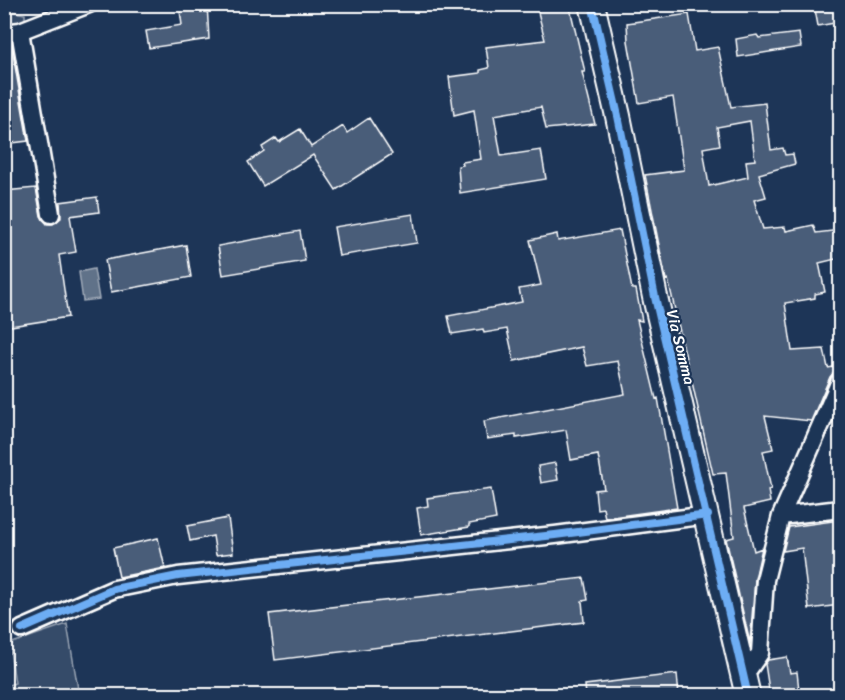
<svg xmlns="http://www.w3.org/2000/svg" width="845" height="700" viewBox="0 0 845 700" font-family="Sriracha,sans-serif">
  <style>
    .green { fill: #364b69; stroke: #9aa5b4; stroke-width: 1.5 }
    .water { fill: #617289; stroke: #a0aab8; stroke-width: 1.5 }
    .building { fill: #4a5d79; stroke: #fff; stroke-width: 1.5; fill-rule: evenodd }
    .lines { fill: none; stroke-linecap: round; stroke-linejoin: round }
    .street-casing { stroke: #fff; stroke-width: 21 }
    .secondary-casing { stroke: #fff; stroke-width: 28 }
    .street { stroke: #1d3557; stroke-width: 16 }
    .secondary { stroke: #1d3557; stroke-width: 24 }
    .cycleway-casing { stroke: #1d3557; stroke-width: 11 }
    .cycleway { stroke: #6dadf4; stroke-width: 8 }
    .labels { text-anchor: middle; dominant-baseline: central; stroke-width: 4.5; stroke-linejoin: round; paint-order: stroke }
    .street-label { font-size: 16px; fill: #fff; stroke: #1d3557 }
  </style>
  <rect width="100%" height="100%" fill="#1d3557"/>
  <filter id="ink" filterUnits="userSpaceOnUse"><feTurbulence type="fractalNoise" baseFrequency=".0167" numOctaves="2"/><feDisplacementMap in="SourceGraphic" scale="12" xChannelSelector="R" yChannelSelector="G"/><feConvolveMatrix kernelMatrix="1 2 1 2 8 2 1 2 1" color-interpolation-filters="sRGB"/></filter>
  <g filter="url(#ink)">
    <path class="green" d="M5,10l20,4v11l-20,4z
      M67,624l12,71h-74v-9l10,-3 -5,-33 2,-7z"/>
    <path class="water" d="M94,269l5,30 -16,2 -4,-29z"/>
    <path class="building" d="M184,4h23l2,35 -60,9 -3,-17 36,-6 -2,-14h4z
      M536,4h33l16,68h-3l13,52 -49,5 -5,-22 -47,8 7,41 40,-6 5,29 -86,14 -2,-27 5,-1 -1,-3 19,-3 -7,-49 -20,5 -5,-38 31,-4v-3l9,-2 -3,-21 59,-7z
      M814,4h26v18l-22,4z
      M689,14l6,37 23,-4 13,60 34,-4 6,47 12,-2 2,7 8,-1 2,10 -36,10 7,23 -12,3 9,29 22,-2 1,4 27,-6 3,8 24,-3v28l-21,5 6,29 -10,2v4l-30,5 7,48 32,-2 4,19 11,-2 -9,11 -19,44 -46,-5 8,33 -10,2 8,38 -3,1 2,12 -26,6 10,43 8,-3 -7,31 -5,64 -24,-104 8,-2 -8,-64 -13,1 -21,-92h-3l-3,-14 2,-1 -20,-88 -2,1 -21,-105 39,-5 -11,-73 -34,6 -11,-62 -1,-18zM750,121l5,39 -9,1 2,16 -39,9 -6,-38 17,-3 -3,-18z
      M799,33l2,14 -63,10 -2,-18 21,-4 2,3z
      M4,43h7l17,98 -24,3z
      M369,118l23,36 -56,36 -23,-35 -50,31 -15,-24 16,-11 -2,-4 14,-9 3,4 21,-13 11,18 32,-21 4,7z
      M36,188l5,28 6,8h6l8,-6 -1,-16 37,-5 2,15 -29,4 6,36 -17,3 9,62 -64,10v-136z
      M413,214l4,29 -78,13 -5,-29z
      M620,230l12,59h4l6,32 -5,-1 19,79 2,-1 19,110 -72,10 -2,-10 -6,1 -2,-19 9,-1 -6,-34 -27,5 -5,-30 -50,8v-3l-29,4 -3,-18 141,-27 -7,-33 -31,5 -5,-19 -68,14 -7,-32 -23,4 -1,-4 -31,5 -4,-18 74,-14 -3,-13 22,-4 -11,-45 27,-6 1,7z
      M300,231l5,30 -82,14 -5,-29z
      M186,245l5,32 -80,15 -6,-32z
      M555,463l3,17 -17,3 -3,-17z
      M491,489l5,30 -27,5v3l-48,8 -4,-27 11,-2 -1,-8z
      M228,518l5,35 -17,2 -3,-19 -23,5 -3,-15z
      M840,520v85l-31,4 -7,-61 -19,3 6,-24z
      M158,538l7,30 -46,9 -6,-29z
      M584,578l4,22 -6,1 2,21 -309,38 -6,-46z
      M787,657l3,16 7,-1 2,18 -7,1 1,5h-23l-5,-32 3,-4z
      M677,674l2,22h-93l-1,-11z"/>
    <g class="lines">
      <g class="street-casing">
        <path id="street" d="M20,31l31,183
          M4,33l16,-2 69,-27
          M781,516l59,-7
          M22,629l92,-40 64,-13 377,-41 153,-20
          M744,676l16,-23 5,-73 16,-64 59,-135"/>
      </g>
      <g class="secondary-casing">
        <path id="secondary" d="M592,4l26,112 37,181 93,399"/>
      </g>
      <use href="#street" class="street"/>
      <use href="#secondary" class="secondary"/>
      <g class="cycleway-casing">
        <path id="cycleway" d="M592,4l26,112 37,181 93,399
          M22,629l92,-40 64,-13 377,-41 153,-20"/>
      </g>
      <use href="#cycleway" class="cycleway"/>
    </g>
  </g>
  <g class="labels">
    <g class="street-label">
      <text transform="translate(681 347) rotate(76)">Via Somma</text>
    </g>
  </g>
  <rect width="845" height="700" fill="none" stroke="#1d3557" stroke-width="24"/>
  <rect x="12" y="12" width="821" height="676" fill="none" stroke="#fff" stroke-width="2" filter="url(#ink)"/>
</svg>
